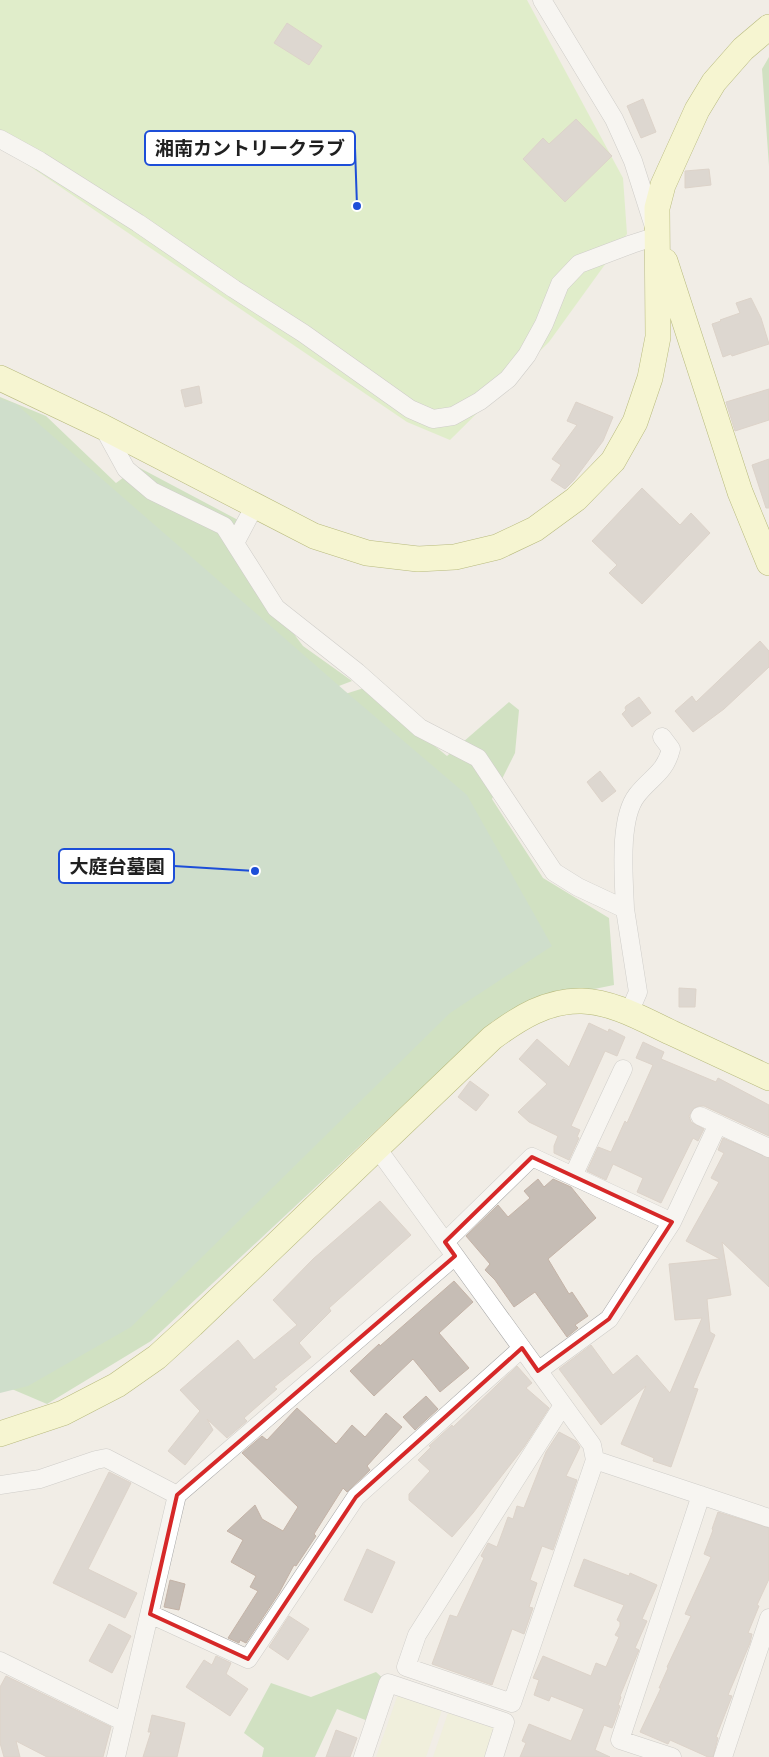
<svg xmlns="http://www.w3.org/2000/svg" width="769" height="1757" viewBox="0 0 769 1757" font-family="Cabin,'Noto Sans JP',sans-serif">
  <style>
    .farmland { fill: #eff1d0 }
    .grass { fill: #cdeea9 }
    .forest { fill: #abd398 }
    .cemetery { fill: #a6ccaa }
    .building { fill: #c6bdb5; stroke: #c4b3a7 }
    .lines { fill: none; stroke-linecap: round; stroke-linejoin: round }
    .street-casing { stroke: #a7a7a7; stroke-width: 19 }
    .secondary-casing { stroke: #747e00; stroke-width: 26 }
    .street { stroke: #fff; stroke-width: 18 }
    .secondary { stroke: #fcfeb8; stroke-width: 25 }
    .marked { fill: none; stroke: #d62828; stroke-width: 4; stroke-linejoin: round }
    .leader { fill: none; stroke: #1d4ed8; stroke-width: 2 }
    .callout-dot { fill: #1d4ed8; stroke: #fff; stroke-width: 2 }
    .callout { fill: #fff; stroke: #1d4ed8; stroke-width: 2 }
    .callout-label { font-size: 19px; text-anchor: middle; font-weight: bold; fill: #202020 }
  </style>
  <rect width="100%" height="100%" fill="#f1ede6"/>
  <path class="farmland" d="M398,1694l44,16 -16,47h-50z
    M448,1713l46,15 -9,29h-52z"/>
  <path class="grass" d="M0,0h527l96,178 4,56 -78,108 -99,98 -43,-18 -407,-276z"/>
  <path class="forest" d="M769,57v109l-7,-97z
    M0,397l46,19 70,67 22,-16 100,53 -13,22 78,104 49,35 -34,13 -318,-247z
    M364,688l83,68 62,-54 10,8 -4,43 -23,46 51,79 66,40 5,67 -84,17 -37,19 -342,320 -104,63 -47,-20v-39l326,-645z
    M376,1672l11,10 -19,39 -31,-12 -22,48h-53l2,-9 -20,-15 27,-50 40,14z"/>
  <path class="cemetery" d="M0,399l16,5 329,287 122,104 85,151 -102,67 -319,314 -103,59 -28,7z"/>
  <path class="building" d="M287,23l35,23 -13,19 -35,-22z
    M643,99l13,33 -15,6 -14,-32z
    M576,119l36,37 -47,46 -42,-43 20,-21 6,6z
    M709,169l2,16 -26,3v-17z
    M751,298l10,20 8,26 -37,12 -1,-2 -8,3 -11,-33 9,-3 -1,-1 20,-7 -4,-10z
    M199,386l3,17 -17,4 -4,-17z
    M769,389v31l-34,11 -9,-29z
    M576,402l37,15 -10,24 -29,39 -9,9 -14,-9 10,-15 -9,-6 25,-34 -10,-4z
    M769,459v49h-3l-14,-43z
    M642,488l38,37 11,-12 19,20 -68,71 -33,-31 8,-8 -25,-24z
    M760,641l9,10v16l-45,42 -31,23 -18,-21 17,-15 4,6z
    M639,697l12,16 -19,14 -10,-13 4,-4 -1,-2 1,-2z
    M600,771l16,20 -14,11 -15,-20z
    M679,988l17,1 -1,18h-16z
    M589,1023l19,9 1,-3 16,8 -8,19 -12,-5 -34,75 9,4 -3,7 2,1 -10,22 -15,-7v-7l4,-10 -29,-14 -11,-10 29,-28 -28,-25 18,-20 32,28z
    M643,1042l21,10 -3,7 55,23 2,-4 51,27v31l-65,-30h-5l-5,2 -5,8 2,6 13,7 -6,12 -5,-3 -32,65 -24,-11 6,-14 -30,-14 -7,16 -19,-9 11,-24 13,5 14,-31 2,2 26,-58 -17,-7z
    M470,1081l19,14 -13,16 -18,-14z
    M723,1138l46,20v129l-47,-45 9,53 -24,4 3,33 5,3 -22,53 5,1 -27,78 -18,-6 1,-3 -33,-14 25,-58 -45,39 -42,-56 32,-24 22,30 24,-20 33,38 32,-75 -27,2 -6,-56 51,-5 -34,-18 33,-59 -8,-4 13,-25 -6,-3z
    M538,1179l6,8 9,-8 18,8 25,31 -48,41 21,35 3,-2 16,24 -13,9 3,3 -11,9 -32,-45 -21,15 -19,-27 -10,-10 5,-6 -24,-28 32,-31 10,12 22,-19 -6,-7z
    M380,1201l31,34 -82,73 2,3 -32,32 12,14 -37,30 3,2 -33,29 3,3 -20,17 -20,-19 6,11 -28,35 -17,-14 32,-40 -20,-21 58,-50 16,20 43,-35 -24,-25 40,-41z
    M454,1281l19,21 -34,31 30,35 -29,24 -27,-33 -39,37 -24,-25 29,-27 1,2z
    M517,1366l15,17 -6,5 23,20 -25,39 -51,66 -21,24 -43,-37v-6l21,-23 -12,-11 13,-13 -2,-1 23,-21 1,2z
    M426,1396l12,13 -23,21 -12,-13z
    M297,1408l39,36 16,-19 13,12 21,-24 16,14 -35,39 3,4 -23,22 -4,-4 -29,46 2,2 -20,30 -2,-1 -15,28 -33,50 -6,-3 -1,3 -11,-5 30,-47 -8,-4 6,-11 -25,-14 12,-22 -16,-9 28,-26 7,14 21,12 15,-24 -56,-54 20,-17 5,4z
    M559,1432l17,9 4,6 -14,29 11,4 -24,70 -11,-4 -12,34 7,3 -8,24 4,1 -9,26 -12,-5 -20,56 -60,-21 18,-49 7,2 27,-59 -3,-2 7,-13 9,4 11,-30 5,2 4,-13 7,2 22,-56z
    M109,1472l22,11 -43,86 49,24 -12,25 -72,-35z
    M718,1512l51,16v51l-12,26 2,1 -11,27 4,1 -2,9 -22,52 4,1 -16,41 2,1 -5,19h-5l-38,-17 -2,4 -28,-12 21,-44h-2l9,-20 -1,-1 24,-51 -6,-2 26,-57 -7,-3 9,-24 -1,-1z
    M367,1549l28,13 -23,51 -28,-13z
    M584,1559l45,17 1,-3 27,12 -15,34 5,2 -12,27 4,2 -19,46 1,1 -3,8 2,1 -6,17 -2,5 -8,-3 -9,25 15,7h-90l6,-14 -4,-2 7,-17 42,17 13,-32 -33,-13 -2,5 -15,-6 5,-15 -6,-2 10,-22 48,20 5,-13 10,4 13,-30 -4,-2 5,-9v-4l-3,-2 7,-15 -50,-19z
    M170,1580l15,4 -6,26 -15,-3z
    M289,1616l20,13 -21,31 -19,-13z
    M109,1624l22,12 -19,37 -23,-12z
    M216,1656l15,7 -5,11 22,15 -18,27 -44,-29 18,-27 8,5z
    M6,1676l105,51 -8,30h-56l-31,-16 4,16h-16l-4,-14v-56z
    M152,1715l33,8 -8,34h-34l8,-25h-3z
    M336,1730l21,8 -7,19h-24z"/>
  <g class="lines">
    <g class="street-casing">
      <path id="street" d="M0,139l40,22 98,62 96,66 69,44 107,76 23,10 20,-3 27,-15 28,-22 19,-24 17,-31 16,-40 19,-20 53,-20 25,-8 -24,-75 -19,-42 -72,-119
        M103,427l23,42 26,22 72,35 52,82 81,64 63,56 58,30 76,114 24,15 47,22 13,83 -9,21
        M235,543l20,-38
        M625,909c-1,-30 -7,-90 12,-114 14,-18 28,-22 34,-46l-9,-12
        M700,1116l69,32
        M377,1148l215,297 3,15 -83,243 -106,-36 11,-32 146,-230
        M573,1176l50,-107
        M672,1222l46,-98
        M445,1242l87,-85 140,65 -63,97 -71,52
        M595,1460l174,58
        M0,1485l40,-6 56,-19 10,-2 71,37
        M150,1614l98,45 108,-162 166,-149
        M0,1661l124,61
        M116,1757l61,-262 278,-239
        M363,1757l25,-74 117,39 -11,35
        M672,1757l-52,-17 81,-245
        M723,1757l46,-139"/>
    </g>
    <g class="secondary-casing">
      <path id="secondary" d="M665,261l75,231 29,71
        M0,378l103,49 211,109 53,17 51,6 37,-2 42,-10 38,-18 41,-30 37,-38 22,-39 15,-44 8,-41 -1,-129 6,-23 34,-75 17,-28 29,-33 26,-22
        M0,1434l63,-21 54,-28 40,-28 35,-32 300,-287c27,-20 55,-38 90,-37 32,1 62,19 90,32 32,15 65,30 97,45"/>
    </g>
    <use href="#street" class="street"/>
    <use href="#secondary" class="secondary"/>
  </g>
  <path d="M0 0H769V1757H0ZM532,1157l140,65 -63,97 -71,52 -16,-23 -166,149 -108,162 -98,-45 27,-119 278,-239 -10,-14z" fill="#f1ede6" fill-opacity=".55" fill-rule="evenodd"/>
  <path class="marked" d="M532,1157l140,65 -63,97 -71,52 -16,-23 -166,149 -108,162 -98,-45 27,-119 278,-239 -10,-14z"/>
  <path class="leader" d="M357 206L355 148M255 871L174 866"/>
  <g class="callout-dot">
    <circle cx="357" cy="206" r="5"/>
    <circle cx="255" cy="871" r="5"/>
  </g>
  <g class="callout">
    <rect x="145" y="131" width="210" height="34" rx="5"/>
    <rect x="59" y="849" width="115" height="34" rx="5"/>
  </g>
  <g class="callout-label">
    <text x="250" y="155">湘南カントリークラブ</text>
    <text x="117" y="873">大庭台墓園</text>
  </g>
</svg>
